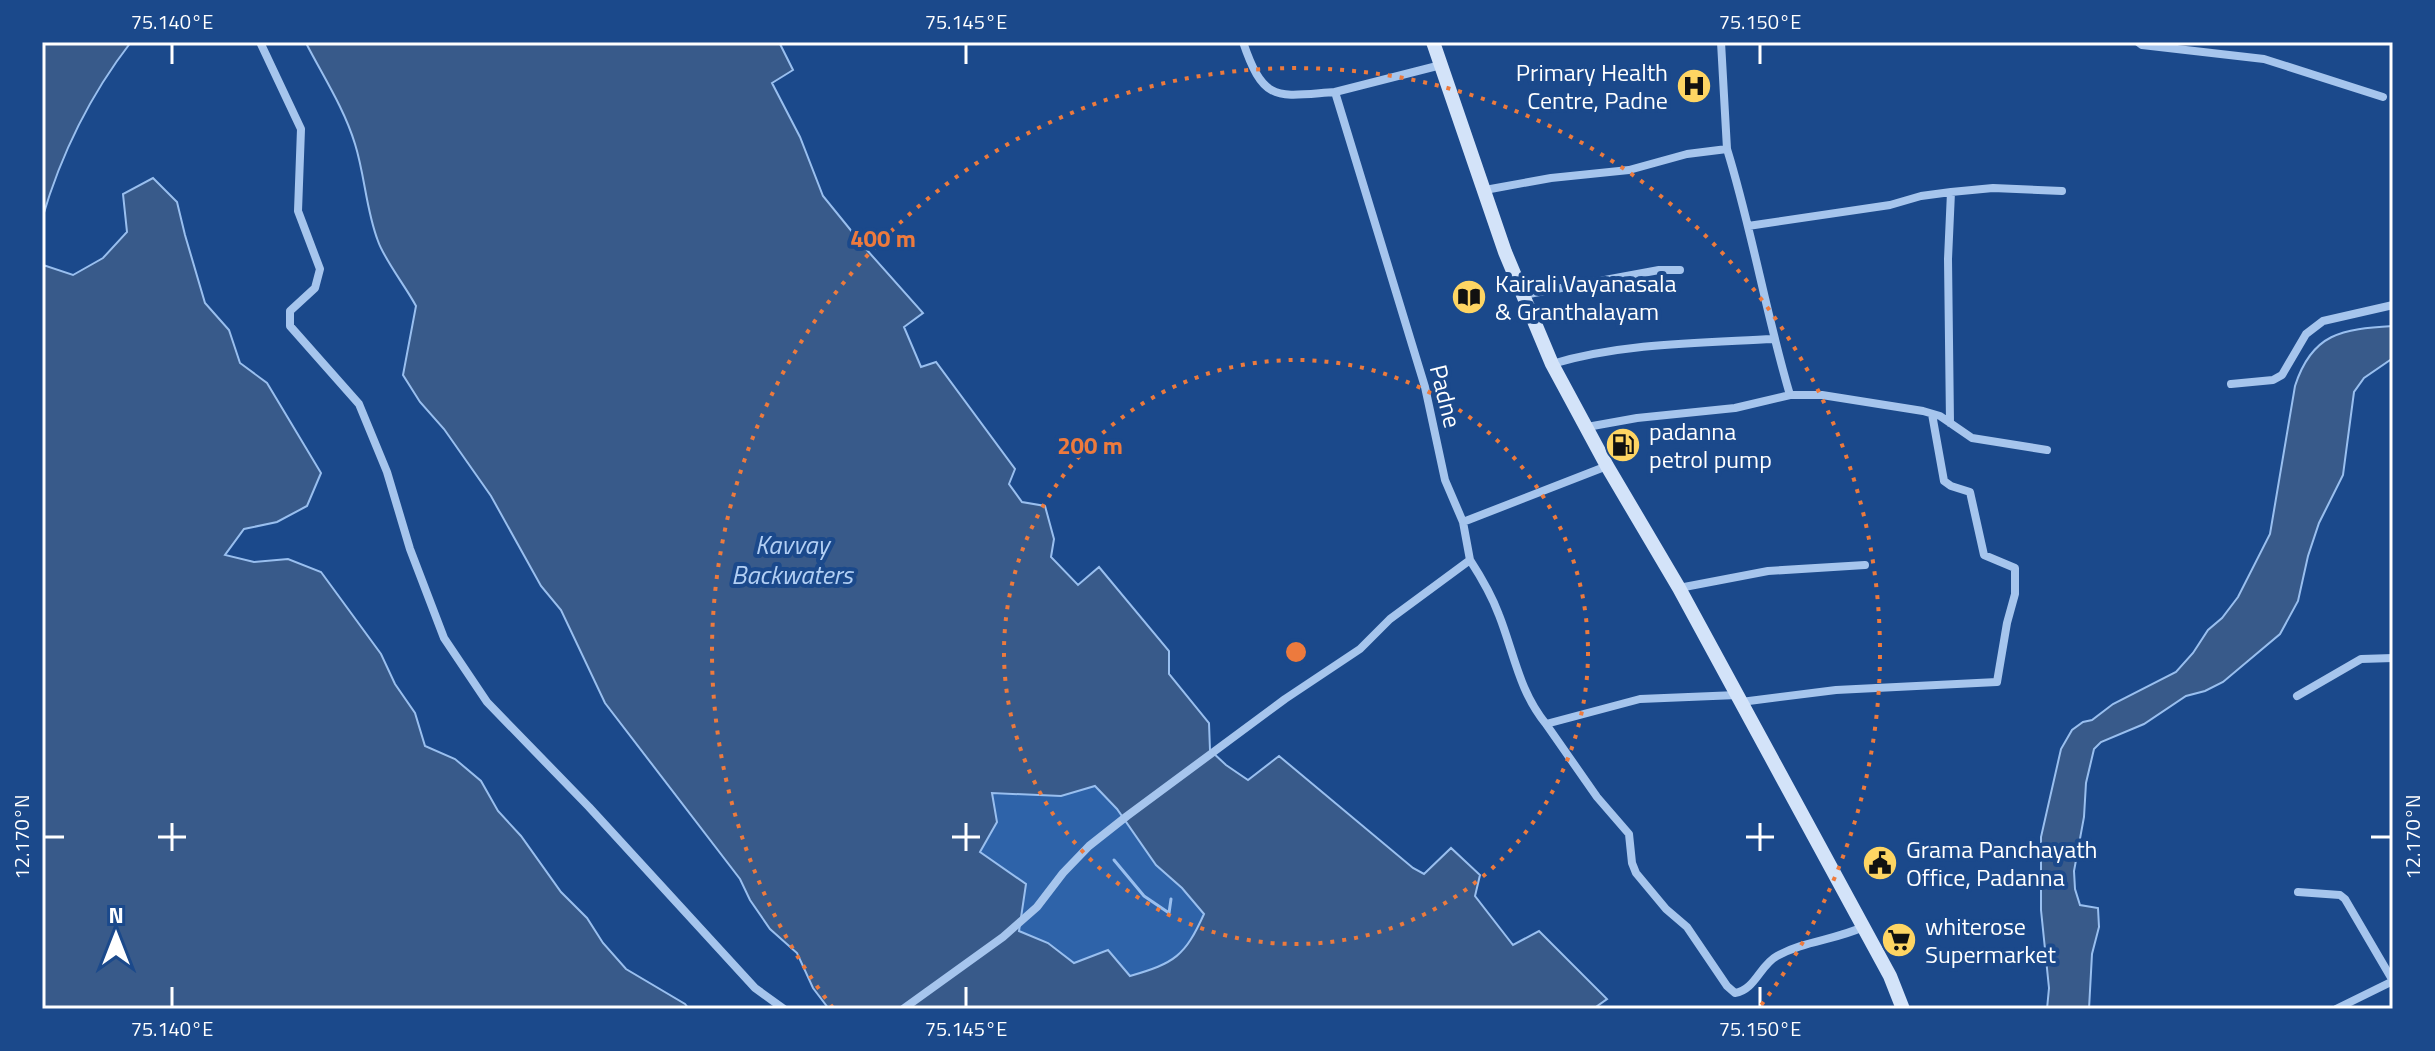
<svg xmlns="http://www.w3.org/2000/svg" width="2435" height="1051" viewBox="0 0 2435 1051" font-family="'Titillium Web',sans-serif">
  <style>
    .green { fill: #2e63a9 }
    .water { fill: #385a8a; stroke: #99bfef; stroke-width: 2; fill-rule: evenodd }
    .lines { fill: none; stroke-linecap: round; stroke-linejoin: round }
    .stream { stroke: #99bfef; stroke-width: 3 }
    .street { stroke: #a6c5ed; stroke-width: 8 }
    .secondary { stroke: #d3e3f9; stroke-width: 14 }
    .ticks { fill: none; stroke: #fff; stroke-width: 3 }
    .ring { fill: none; stroke: #ed7a3d; stroke-width: 4; stroke-dasharray: 4 8 }
    .labels { text-anchor: middle; dominant-baseline: central; stroke-width: 8; stroke-linejoin: round; paint-order: stroke }
    .poi-label { font-size: 24px; fill: #fff; stroke: #1b498b; text-anchor: start }
    .street-label { font-size: 24px; fill: #fff; stroke: #1b498b }
    .water-label { font-size: 26px; font-style: italic; fill: #b2cff4; stroke: #1b498b }
    .centre { fill: #ed7a3d; stroke: #1b498b; stroke-width: 4 }
    .ring-label { font-size: 24px; text-anchor: middle; font-weight: bold; fill: #ed7a3d; stroke: #1b498b; stroke-width: 8; stroke-linejoin: round; paint-order: stroke }
    .neatline { fill: none; stroke: #fff; stroke-width: 3 }
    .ticks-label { font-size: 20px; text-anchor: middle; fill: #fff }
  </style>
  <rect width="100%" height="100%" fill="#1b498b"/>
  <path class="green" d="M1094,786l23,23 20,30 68,75c-21,43 -30,49 -75,62l-23,-26 -33,13 -26,-20 -30,-13 8,-45 -46,-33 17,-30 -6,-30 70,4z"/>
  <path class="water" d="M42,42h89c-41,53 -70,112 -89,177z
    M779,42l14,28 -21,13 28,54 23,59 43,53 57,64 -19,14 17,40 15,-5 79,107 -6,15 13,18 23,4 9,33 -3,18 27,28 21,-18 70,84v23l40,49 1,27 16,15 22,15 31,-24 134,112 11,6 27,-26 29,27 -5,21 38,49 26,-14 68,68 -14,10h-764l-16,-21 -16,-35 -27,-24 -20,-29 -10,-21 -135,-176 -44,-93 -20,-24 -50,-90 -47,-67 -24,-27 -17,-27 13,-69c-10,-19 -32,-47 -38,-65 -12,-31 -13,-65 -23,-97 -11,-36 -32,-68 -49,-101zM1095,786l22,23 39,56 26,23 22,26c-19,42 -29,49 -74,62l-22,-26 -34,13 -26,-20 -29,-12 7,-47 -46,-32 17,-30 -5,-29 69,3z
    M153,178l24,24 8,33 20,68 24,27 11,33 27,20 54,90 -14,33 -30,16 -33,7 -19,26 29,7 34,-3 33,13 60,82 14,30 20,29 10,33 30,13 26,22 17,30 23,25 40,56 26,26 16,25 23,26 59,35 4,5h-647v-748l1,4 30,10 30,-17 24,-26 -4,-38z
    M2393,326v32l-29,20 -10,14 -11,83 -24,48 -11,33 -10,45 -18,33 -57,48 -18,9 -19,5 -42,28 -43,18 -7,7 -8,34 -2,34 -10,54 1,18 5,16 18,3 1,19 -7,27 -3,55h-42l2,-21 -8,-78v-73l20,-88 11,-19 11,-8 9,-2 21,-16 63,-32 17,-19 15,-23 14,-12 16,-21 32,-63 25,-148c17,-53 47,-57 98,-60z"/>
  <g class="lines">
    <path class="stream" d="M1114,860l30,36 25,17 2,-14"/>
    <path class="street" d="M260,42l41,87 -3,82 22,58 -5,19 -25,23v15l69,78 28,68 23,77 34,89 43,64 102,105 166,181 29,21
      M2138,42l4,3 122,14 119,38
      M1335,92l106,-27
      M1727,149c25,81 39,165 63,246h32l101,16 17,5 32,22 75,12
      M1485,190l66,-12 78,-8 58,-16 40,-5 -6,-107
      M1748,226l142,-21 31,-9 30,-4 42,-4 69,3
      M1523,295l136,-25h21
      M1552,364c71,-21 148,-21 221,-25
      M2231,384l42,-4 9,-5 24,-41 17,-13 70,-16
      M1950,423l-2,-164 3,-67
      M1587,427l50,-9 98,-10 55,-13
      M1463,522l144,-56
      M1470,560c11,17 22,36 29,55 15,38 20,76 47,109l94,-25 97,-4
      M1679,588l89,-17 97,-6
      M2297,696l64,-37 32,-1
      M1741,702l95,-12 161,-8 10,-59 8,-29v-26l-31,-13 -14,-63 -19,-6 -7,-5 -12,-67
      M1546,724l51,73 32,37 3,29 4,10 30,36 21,18 40,59 8,7c20,-3 25,-28 42,-37 27,-15 58,-16 86,-29
      M2298,892l42,3 5,4 48,82
      M903,1009l100,-72 34,-30 26,-34 26,-27 38,-30 158,-117 75,-50 30,-30 80,-59 -7,-38 -18,-42 -20,-93 -90,-295c-58,4 -71,12 -92,-50
      M2336,1009l57,-28"/>
    <path class="secondary" d="M1433,42l72,210 47,112 55,102 72,122 211,388 13,33"/>
  </g>
  <path class="ticks" d="M172,44v20M966,44v20M1760,44v20M172,823v28M966,823v28M1760,823v28M44,837h20M158,837h28M952,837h28M1746,837h28M2371,837h20M172,987v20M966,987v20M1760,987v20"/>
  <g class="ring">
    <circle cx="1296" cy="652" r="292"/>
    <path d="M833 1008A584 584 0 1 1 1759 1008"/>
  </g>
  <defs>
    <g id="hospital-disc" transform="scale(1.8)"><circle r="9.5" fill="#fed563" stroke="#1b498b"/><path d="M-5-5h3v3.5h4V-5h3V5h-3V1.5h-4V5h-3Z" fill="#111"/></g>
    <g id="library-disc" transform="scale(1.8)"><circle r="9.5" fill="#fed563" stroke="#1b498b"/><path d="M-6-4Q-3-5.5-.7-3.5V5Q-3 3-6 4ZM6-4Q3-5.5 .7-3.5V5Q3 3 6 4Z" fill="#111"/></g>
    <g id="fuel-disc" transform="scale(1.8)"><circle r="9.5" fill="#fed563" stroke="#1b498b"/><path d="M-5.5-6h7V0h2V4h1.3V-2.5L3-4.5l.8-.8L6-3V5H2.5V1h-1V6h-7ZM-4.2-4.7v3.2H.2V-4.7Z" fill="#111"/></g>
    <g id="civic-disc" transform="scale(1.8)"><circle r="9.5" fill="#fed563" stroke="#1b498b"/><path d="M-.6-6.5H3V-4.5H.6V-3L4-1V1h2V6H-6V1h2V-1L-.6-3ZM-1.2 2.5V6h2.4V2.5Z" fill="#111"/></g>
    <g id="supermarket-disc" transform="scale(1.8)"><circle r="9.5" fill="#fed563" stroke="#1b498b"/><path d="M-6-5.5h2.5l.6 2H6L4.5 2H-2.5L-4.4-4H-6ZM-1.5 3.2a1.3 1.3 0 1 0 .1 0ZM3 3.2a1.3 1.3 0 1 0 .1 0Z" fill="#111"/></g>
  </defs>
  <g fill-rule="evenodd">
    <use href="#hospital-disc" x="1694" y="86"/>
    <use href="#library-disc" x="1469" y="297"/>
    <use href="#fuel-disc" x="1623" y="445"/>
    <use href="#civic-disc" x="1880" y="863"/>
    <use href="#supermarket-disc" x="1899" y="940"/>
  </g>
  <g class="labels">
    <g class="poi-label">
      <text x="1668" y="72" text-anchor="end">Primary Health<tspan x="1668" dy="28">Centre, Padne</tspan></text>
      <text x="1495" y="283">Kairali Vayanasala<tspan x="1495" dy="28">&amp; Granthalayam</tspan></text>
      <text x="1649" y="431">padanna<tspan x="1649" dy="28">petrol pump</tspan></text>
      <text x="1906" y="849">Grama Panchayath<tspan x="1906" dy="28">Office, Padanna</tspan></text>
      <text x="1925" y="926">whiterose<tspan x="1925" dy="28">Supermarket</tspan></text>
    </g>
    <g class="street-label">
      <text transform="translate(1446 396) rotate(76)">Padne</text>
    </g>
    <g class="water-label">
      <text x="792" y="544">Kavvay<tspan x="792" dy="30">Backwaters</tspan></text>
    </g>
  </g>
  <circle cx="1296" cy="652" r="12" class="centre"/>
  <g class="ring-label">
    <text x="883" y="247">400 m</text>
    <text x="1090" y="454">200 m</text>
  </g>
  <rect width="2435" height="1051" fill="none" stroke="#1b498b" stroke-width="88"/>
  <g transform="translate(116 935)" stroke="#1b498b" stroke-width="6" paint-order="stroke">
  <path d="M0-6L14 30L0 20L-14 30Z" fill="#ffffff"/>
  <text y="-12" font-size="22" font-weight="bold" text-anchor="middle" fill="#ffffff">N</text>
  </g>
  <rect x="44" y="44" width="2347" height="963" class="neatline"/>
  <g class="ticks-label">
    <text x="172" y="29">75.140°E</text>
    <text x="966" y="29">75.145°E</text>
    <text x="1760" y="29">75.150°E</text>
    <text transform="translate(22 837) rotate(-90)" y="7">12.170°N</text>
    <text transform="translate(2413 837) rotate(-90)" y="7">12.170°N</text>
    <text x="172" y="1036">75.140°E</text>
    <text x="966" y="1036">75.145°E</text>
    <text x="1760" y="1036">75.150°E</text>
  </g>
</svg>
